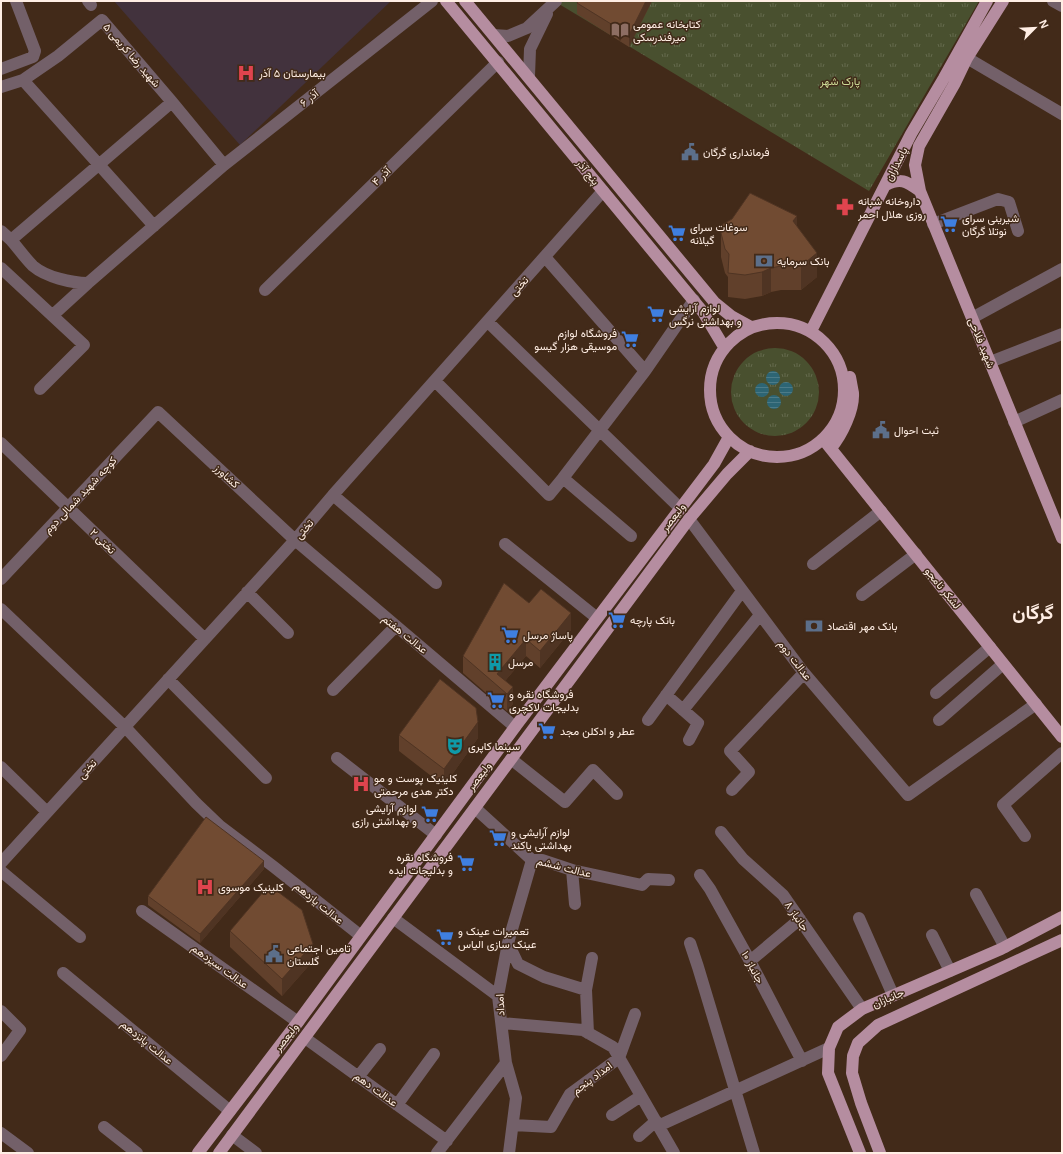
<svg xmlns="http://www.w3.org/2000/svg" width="1063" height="1154" viewBox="0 0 1063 1154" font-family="Helvetica,Vazirmatn,sans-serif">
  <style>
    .medical { fill: #42323d }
    .grass { fill: url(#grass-tufts) }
    .water { fill: url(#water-rules) }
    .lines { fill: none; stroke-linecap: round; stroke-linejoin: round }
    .minor { stroke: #736069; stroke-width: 12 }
    .major { stroke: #b58da0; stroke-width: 12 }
    .wall { fill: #61402b }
    .shaded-wall { fill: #4f3423 }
    .building { fill: #714b32; stroke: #4f3423 }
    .labels { text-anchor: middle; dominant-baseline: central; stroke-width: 3; stroke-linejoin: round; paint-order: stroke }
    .poi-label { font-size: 11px; fill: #ffeee4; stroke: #422a19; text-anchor: start }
    .street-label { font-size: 11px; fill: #ffeee4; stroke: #422a19 }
    .park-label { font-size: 11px; fill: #cedd97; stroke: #422a19 }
    .town-label { font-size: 19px; font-weight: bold; fill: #ffeee4; stroke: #422a19 }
  </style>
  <defs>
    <pattern id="grass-tufts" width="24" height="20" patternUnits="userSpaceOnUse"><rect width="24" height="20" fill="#49502f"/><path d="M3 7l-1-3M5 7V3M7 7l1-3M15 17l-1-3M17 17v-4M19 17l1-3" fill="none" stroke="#646a4d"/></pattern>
    <pattern id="water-rules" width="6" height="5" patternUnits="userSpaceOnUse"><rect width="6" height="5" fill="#2d6574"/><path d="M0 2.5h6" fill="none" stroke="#4c7b88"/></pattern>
  </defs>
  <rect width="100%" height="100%" fill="#422a19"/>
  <path class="medical" d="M114,1h277l-151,144z"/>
  <path class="grass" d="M562,1h417l-110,190 -310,-187z
    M731 392a44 44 0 1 1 88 0a44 44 0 1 1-88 0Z"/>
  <path class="water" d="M766 378a7 7 0 1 1 14 0a7 7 0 1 1-14 0Z
    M779 389a7 7 0 1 1 14 0a7 7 0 1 1-14 0Z
    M755 390a7 7 0 1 1 14 0a7 7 0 1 1-14 0Z
    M767 402a7 7 0 1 1 14 0a7 7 0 1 1-14 0Z"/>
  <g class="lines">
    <path class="minor" d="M88,1l3,4
      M1053,1l9,5
      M494,35l14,1 19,-8 29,-27
      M967,58l95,56
      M1,69l32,-12 2,-6 -19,-50
      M529,76l1,-27 17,-35
      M23,80l131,146
      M1,87l22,-7 35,-24 44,-36 70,82 52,63
      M172,102l-161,138c7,8 14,18 22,26 13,11 38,17 55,17l136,-118 208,-164
      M933,224l65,-25 11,3 9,29
      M1,231l10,9
      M545,257l100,114
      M1,268l83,77 -44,44
      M265,290l233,-228
      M53,315l35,-32
      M972,318l90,-49
      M488,322l192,186
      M990,362l72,-28
      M435,381l114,114 14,-17
      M1014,422l48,-22
      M1,443l204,196
      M333,495l103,88
      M689,519l115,154 104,122 128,-91
      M631,536l-68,-58 82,-107 49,-71
      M505,544l92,74
      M813,564l68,-53
      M1,579l157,-167 137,128 220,187
      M247,592l41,41
      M862,595l54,-41
      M1,609l124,118 71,76 24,23 54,41 87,69
      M168,679l98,99
      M333,690l62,-63
      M936,693l54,-46
      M666,695l32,28 -9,17
      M683,710l77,-95
      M648,720l94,-129
      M939,720l64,-56
      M337,758l99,77
      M511,759l54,43 28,-32 24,24
      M1,767l46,45
      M732,790l17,-18 -19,-21 74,-78
      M475,808l57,52h10l30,10 70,15 6,-6 21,1
      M721,832l22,27 40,36 79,114
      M1025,836l-22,-31 59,-52
      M1,863l294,-323 38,-45 270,-304
      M572,870l3,34
      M1,871l79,66
      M700,875l10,14 40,72 52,100
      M976,894l29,53
      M142,911l156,111
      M393,918l105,78
      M859,918l34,77
      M932,935l18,36
      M508,943l10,21 26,13 42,13
      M690,943l8,24 56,186
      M750,961l50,-42
      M63,973l167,138
      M1,1011l19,19 -19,26
      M502,1023l81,7 30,17 61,106
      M588,1033l-2,-43 6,-32
      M305,1038l142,103
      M358,1077l22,-28
      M397,1105l37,-51
      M612,1115l29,-19
      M513,1125l38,2 19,-33 49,-36 16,-44
      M658,1126l171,-78
      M104,1127l33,26
      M1,1133l27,20
      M232,1135l24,18
      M639,1136l17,-15
      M437,1153l69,-90
      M509,1153l7,-55 -10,-35 -8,-67 10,-53 24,-83"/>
    <path class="major" d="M446,1l257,311 21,35
      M465,1l250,302 16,13 20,11
      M1003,1l-36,57 -12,25 -36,63 -4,19 5,26 142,347
      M886,185c15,-8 21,-3 34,6
      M710 390a67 67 0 1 1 134 0a67 67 0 1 1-134 0Z
      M811,331l100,-197 33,-56 43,-77
      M823,439l239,298
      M831,448c11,-13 23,-38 22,-55 -1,-5 -2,-11 -3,-16
      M198,1153l100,-131 217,-295 199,-263 15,-27
      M219,1153l470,-634 38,-45 23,-23
      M860,1153l-32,-80 1,-25 9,-21 24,-18 139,-60 61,-32
      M880,1153l-19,-50 -9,-30 1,-17 5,-13 20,-18 184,-85"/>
  </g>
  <path class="wall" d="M578,1h74l-23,46 -52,-33v-11z
    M797,226l20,51 -16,13h-20l-10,2 -9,4 -17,3 -17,-2v-20l-3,-4 -4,-16v-24z
    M529,603l42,27 -31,38 -14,-12 -21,25 8,23 -6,7 -44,-38v-17z
    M399,735l79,3 -34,48 -45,-35z
    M264,869l-64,74 -52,-38v-9z
    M230,931l83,30 -31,35 -52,-49z"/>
  <path class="shaded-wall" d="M646,1h6l-23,46v-12z
    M797,216v24l-4,-19z
    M817,253v24l-16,13v-24z
    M771,268v24l-9,4v-24z
    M571,613v17l-31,38v-17z
    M526,639v17l-26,31 -3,-13z
    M513,687v17l-6,7v-17z
    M478,722v16l-34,48v-17z
    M264,861v8l-64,74v-9z
    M313,944v17l-31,35v-17z"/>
  <path class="building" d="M578,1h68l-17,34 -52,-32z
    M750,193l47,23 -4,5 24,32 -16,13h-20l-10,2 -9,4 -17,3 -17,-2 1,-19 -4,-5 -4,-16 2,-9 9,-5z
    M504,583l25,20 12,-14 30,24 -31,38 -14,-12 -29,35 16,13 -6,7 -44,-38z
    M440,679l36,29 2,14 -34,47 -45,-34z
    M206,817l58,44 -64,73 -52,-38z
    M269,885l33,25 11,34 -31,35 -52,-48z"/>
  <defs>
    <g id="library-bare" transform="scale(1.38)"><path d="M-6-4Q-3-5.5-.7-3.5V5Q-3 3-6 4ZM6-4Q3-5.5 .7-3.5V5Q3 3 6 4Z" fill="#8d6e63" stroke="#422a19" stroke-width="2.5" paint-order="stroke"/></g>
    <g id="hospital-bare" transform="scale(1.38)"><path d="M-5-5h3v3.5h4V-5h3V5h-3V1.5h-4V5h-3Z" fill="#e0444e" stroke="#422a19" stroke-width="2.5" paint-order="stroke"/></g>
    <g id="civic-bare" transform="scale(1.38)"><path d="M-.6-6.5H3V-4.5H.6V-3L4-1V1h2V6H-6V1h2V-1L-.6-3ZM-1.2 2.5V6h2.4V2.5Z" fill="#5c6f8a" stroke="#422a19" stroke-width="2.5" paint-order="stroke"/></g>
    <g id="pharmacy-bare" transform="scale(1.38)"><path d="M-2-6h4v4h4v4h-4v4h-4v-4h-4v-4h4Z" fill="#e0444e" stroke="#422a19" stroke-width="2.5" paint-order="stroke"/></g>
    <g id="supermarket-bare" transform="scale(1.38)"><path d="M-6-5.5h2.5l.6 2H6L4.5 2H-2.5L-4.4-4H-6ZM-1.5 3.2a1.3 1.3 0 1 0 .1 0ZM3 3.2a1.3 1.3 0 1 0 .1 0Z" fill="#3f7fe0" stroke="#422a19" stroke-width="2.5" paint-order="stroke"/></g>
    <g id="bank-bare" transform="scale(1.38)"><path d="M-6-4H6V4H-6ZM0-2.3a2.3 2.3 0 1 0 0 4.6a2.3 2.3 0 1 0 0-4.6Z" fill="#5c6f8a" stroke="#422a19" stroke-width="2.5" paint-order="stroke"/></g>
    <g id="building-bare" transform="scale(1.38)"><path d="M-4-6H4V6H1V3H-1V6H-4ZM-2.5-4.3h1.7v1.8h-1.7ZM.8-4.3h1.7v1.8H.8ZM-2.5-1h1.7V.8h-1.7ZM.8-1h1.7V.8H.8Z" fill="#0f9aa8" stroke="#422a19" stroke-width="2.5" paint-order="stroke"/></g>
    <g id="theatre-bare" transform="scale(1.38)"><path d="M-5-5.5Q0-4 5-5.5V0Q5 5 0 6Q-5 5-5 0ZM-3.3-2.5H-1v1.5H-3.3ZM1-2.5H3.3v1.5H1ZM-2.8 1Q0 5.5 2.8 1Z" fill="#0f9aa8" stroke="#422a19" stroke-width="2.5" paint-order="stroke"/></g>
  </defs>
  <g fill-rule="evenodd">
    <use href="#library-bare" x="620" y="30"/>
    <use href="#hospital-bare" x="246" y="73"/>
    <use href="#civic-bare" x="690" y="152"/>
    <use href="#pharmacy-bare" x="845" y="207"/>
    <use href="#supermarket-bare" x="949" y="224"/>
    <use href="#supermarket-bare" x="677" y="233"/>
    <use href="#bank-bare" x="764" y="261"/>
    <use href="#supermarket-bare" x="656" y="314"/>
    <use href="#supermarket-bare" x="630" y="339"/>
    <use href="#civic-bare" x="881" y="430"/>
    <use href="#supermarket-bare" x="617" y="620"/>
    <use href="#bank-bare" x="814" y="626"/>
    <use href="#supermarket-bare" x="510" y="635"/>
    <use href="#building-bare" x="495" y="662"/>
    <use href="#supermarket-bare" x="496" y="700"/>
    <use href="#supermarket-bare" x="547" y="731"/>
    <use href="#theatre-bare" x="455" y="746"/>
    <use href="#hospital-bare" x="361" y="784"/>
    <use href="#supermarket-bare" x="430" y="814"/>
    <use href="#supermarket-bare" x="498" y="838"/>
    <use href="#supermarket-bare" x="466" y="863"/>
    <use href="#hospital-bare" x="205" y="887"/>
    <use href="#supermarket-bare" x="445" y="937"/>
    <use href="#civic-bare" x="274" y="954"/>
  </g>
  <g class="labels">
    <g class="poi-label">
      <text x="633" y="24">کتابخانه عمومی<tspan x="633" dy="13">میرفندرسکی</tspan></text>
      <text x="259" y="73">بیمارستان ۵ آذر</text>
      <text x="703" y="152">فرمانداری گرگان</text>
      <text x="858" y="201">داروخانه شبانه<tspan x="858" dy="13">روزی هلال احمر</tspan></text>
      <text x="962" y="218">شیرینی سرای<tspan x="962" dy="13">نوتلا گرگان</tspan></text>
      <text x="690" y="227">سوغات سرای<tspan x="690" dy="13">گیلانه</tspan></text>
      <text x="777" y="261">بانک سرمایه</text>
      <text x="669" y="308">لوازم آرایشی<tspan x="669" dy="13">و بهداشتی نرگس</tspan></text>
      <text x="617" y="333" text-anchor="end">فروشگاه لوازم<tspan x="617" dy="13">موسیقی هزار گیسو</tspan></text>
      <text x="894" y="430">ثبت احوال</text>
      <text x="630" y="620">بانک پارچه</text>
      <text x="827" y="626">بانک مهر اقتصاد</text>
      <text x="523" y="635">پاساژ مرسل</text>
      <text x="508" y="662">مرسل</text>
      <text x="509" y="694">فروشگاه نقره و<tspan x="509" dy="13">بدلیجات لاکچری</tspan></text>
      <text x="560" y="731">عطر و ادکلن مجد</text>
      <text x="468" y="746">سینما کاپری</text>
      <text x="374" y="778">کلینیک پوست و مو<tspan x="374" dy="13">دکتر هدی مرحمتی</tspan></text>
      <text x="417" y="808" text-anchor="end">لوازم آرایشی<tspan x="417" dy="13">و بهداشتی رازی</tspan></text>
      <text x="511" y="832">لوازم آرایشی و<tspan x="511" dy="13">بهداشتی یاکند</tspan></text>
      <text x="453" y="857" text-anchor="end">فروشگاه نقره<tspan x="453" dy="13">و بدلیجات ایده</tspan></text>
      <text x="218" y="887">کلینیک موسوی</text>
      <text x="458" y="931">تعمیرات عینک و<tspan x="458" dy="13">عینک سازی الیاس</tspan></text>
      <text x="287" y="948">تامین اجتماعی<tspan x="287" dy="13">گلستان</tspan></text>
    </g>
    <g class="street-label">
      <text transform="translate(132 55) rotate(49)">شهید رضا کریمی ۵</text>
      <text transform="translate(309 98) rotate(-38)">آذر ۶</text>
      <text transform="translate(896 164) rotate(-63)">پاسداران</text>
      <text transform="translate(588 172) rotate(51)">پنج آذر</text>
      <text transform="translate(381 176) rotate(-44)">آذر ۴</text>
      <text transform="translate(519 286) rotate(-48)">تختی</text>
      <text transform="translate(982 343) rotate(68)">شهید فلاحی</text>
      <text transform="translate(227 476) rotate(43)">کشاورز</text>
      <text transform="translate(80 495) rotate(-47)">کوچه شهید شمالی دوم</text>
      <text transform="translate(673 517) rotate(-53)">ولیعصر</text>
      <text transform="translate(304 529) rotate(-50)">تختی</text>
      <text transform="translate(103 541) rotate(44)">تختی ۲</text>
      <text transform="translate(943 588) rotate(51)">لشکر نامجو</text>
      <text transform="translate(405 634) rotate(39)">عدالت هفتم</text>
      <text transform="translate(795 660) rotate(52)">عدالت دوم</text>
      <text transform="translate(87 769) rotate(-48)">تختی</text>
      <text transform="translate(479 776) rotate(-53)">ولیعصر</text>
      <text transform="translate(564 867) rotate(14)">عدالت ششم</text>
      <text transform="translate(319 903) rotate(39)">عدالت یازدهم</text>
      <text transform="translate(797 916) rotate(55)">جانباز ۸</text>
      <text transform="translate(220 966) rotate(36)">عدالت سیزدهم</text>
      <text transform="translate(753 967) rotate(62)">۱۰ جانباز</text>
      <text transform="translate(888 998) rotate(-23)">جانبازان</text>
      <text transform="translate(500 1005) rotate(-93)">امداد</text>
      <text transform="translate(286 1037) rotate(-52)">ولیعصر</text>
      <text transform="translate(147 1042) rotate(39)">عدالت پانزدهم</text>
      <text transform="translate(592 1078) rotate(-37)">امداد پنجم</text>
      <text transform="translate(376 1089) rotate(36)">عدالت دهم</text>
    </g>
    <g class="park-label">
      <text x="840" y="81">پارک شهر</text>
    </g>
    <g class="town-label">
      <text x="1033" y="612">گرگان</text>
    </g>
  </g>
  <rect width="1063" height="1154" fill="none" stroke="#ffeee4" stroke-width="4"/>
  <g transform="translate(1035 28) rotate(66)" stroke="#422a19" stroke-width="3" paint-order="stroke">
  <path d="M0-3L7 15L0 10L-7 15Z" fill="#ffeee4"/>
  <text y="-6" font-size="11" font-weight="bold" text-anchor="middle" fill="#ffeee4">N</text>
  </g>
</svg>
